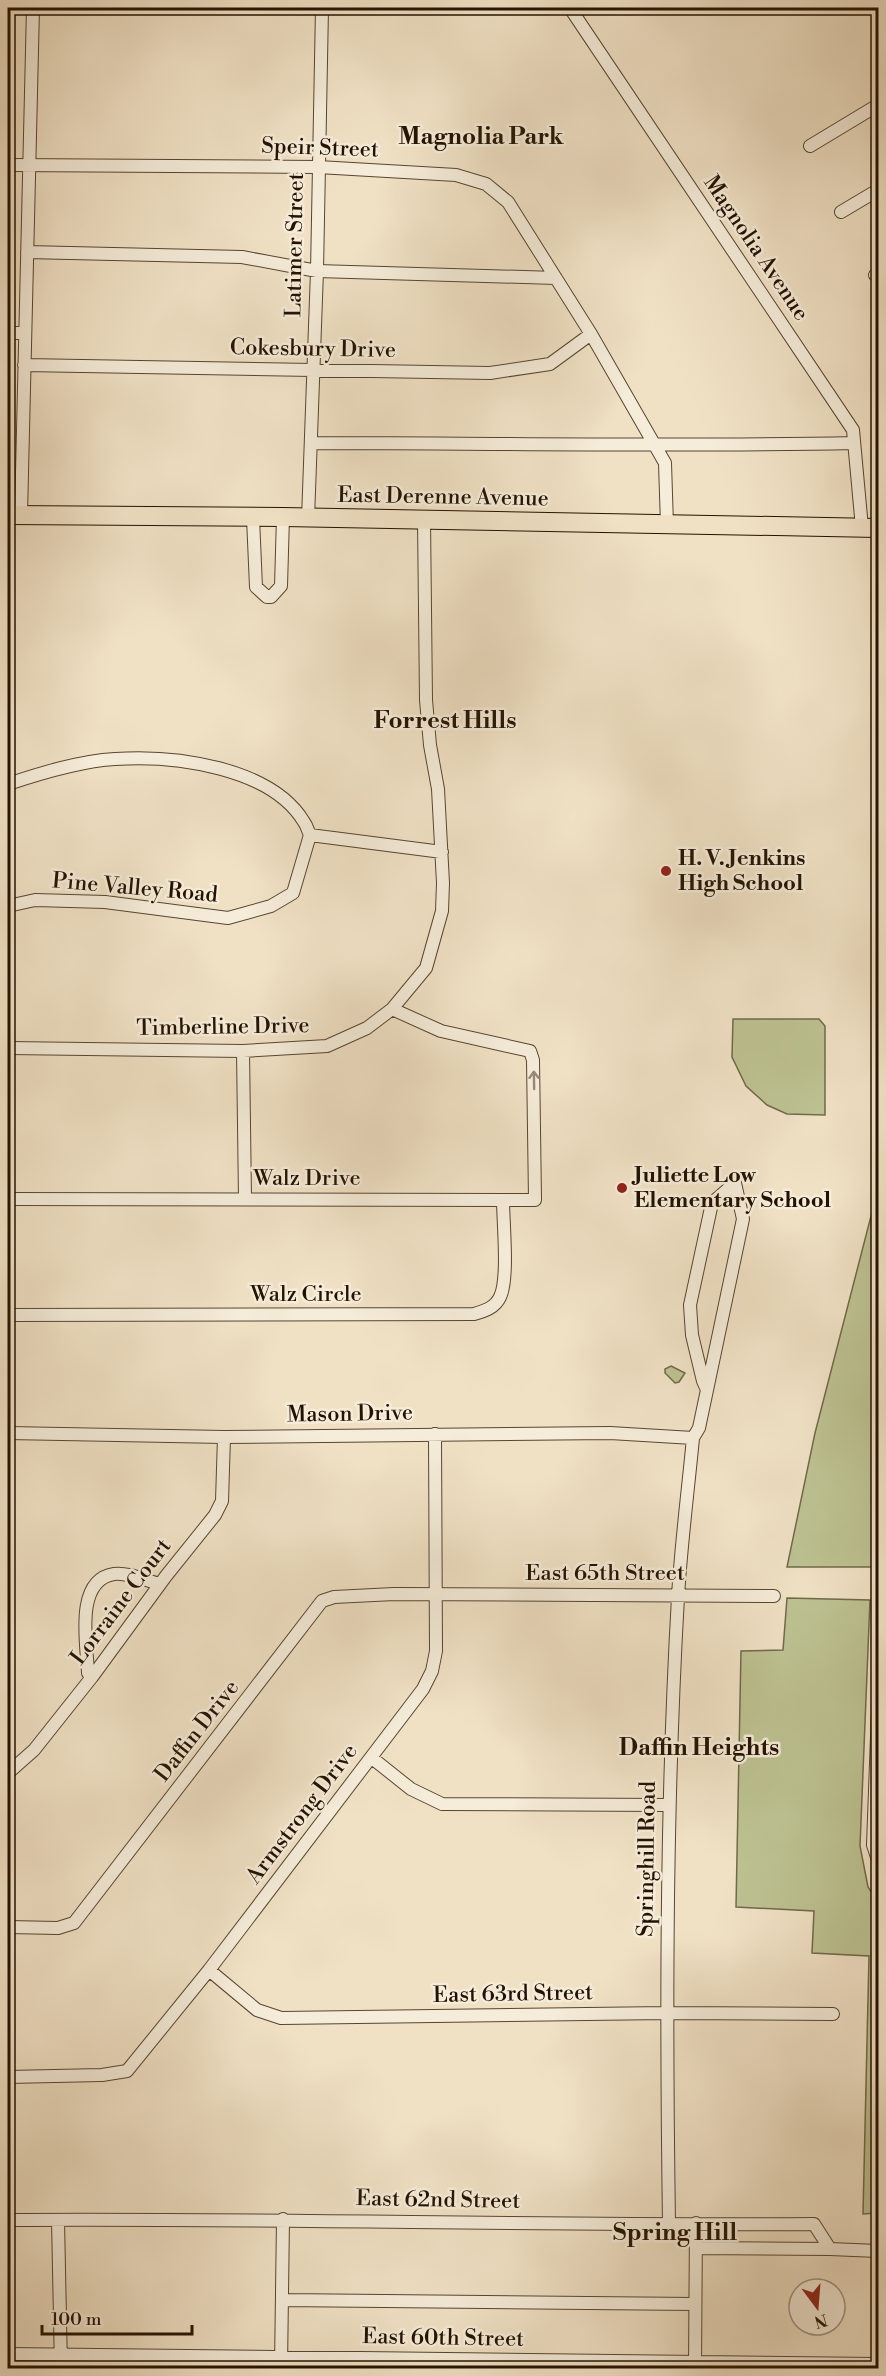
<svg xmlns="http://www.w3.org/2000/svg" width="886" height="2376" viewBox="0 0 886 2376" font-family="'Libre Bodoni',serif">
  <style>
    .green { fill: #bdc292; stroke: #706a4a; stroke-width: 1.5 }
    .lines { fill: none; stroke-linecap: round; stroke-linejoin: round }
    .minor-casing { stroke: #564632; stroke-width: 14 }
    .primary-casing { stroke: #231201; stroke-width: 20 }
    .minor { stroke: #f5ecd9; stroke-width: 12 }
    .primary { stroke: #f0e1c5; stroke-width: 18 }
    .oneway { stroke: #968a78 }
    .poi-dot { fill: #8f2418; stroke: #f5ecd9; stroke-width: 2 }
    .labels { text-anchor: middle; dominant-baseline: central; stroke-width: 5; stroke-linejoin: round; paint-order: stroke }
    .street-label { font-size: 22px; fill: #231201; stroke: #f5ecd9 }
    .poi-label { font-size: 22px; font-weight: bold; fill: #231201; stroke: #f5ecd9; text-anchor: start }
    .neighbourhood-label { font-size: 24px; font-weight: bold; fill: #231201; stroke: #f5ecd9 }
  </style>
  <rect width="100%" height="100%" fill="#f0e1c5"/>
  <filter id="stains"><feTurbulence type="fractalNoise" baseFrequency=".00333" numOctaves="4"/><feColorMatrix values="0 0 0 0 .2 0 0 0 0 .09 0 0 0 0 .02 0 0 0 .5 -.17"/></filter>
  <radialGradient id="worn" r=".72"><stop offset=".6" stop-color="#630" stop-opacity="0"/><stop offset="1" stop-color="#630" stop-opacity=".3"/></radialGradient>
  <path class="green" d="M733,1019h86l6,7v89l-38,-1 -20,-9 -21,-19 -14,-29z
    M878,1189v332l-2,46h-89l28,-134z
    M671,1366l14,7 -6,9 -4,1 -10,-10v-4z
    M787,1598l83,2 -10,246 8,41 10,15v311l-15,1 6,-258 -57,-3 2,-42 -78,-4 5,-256 42,-1z"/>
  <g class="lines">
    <g class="minor-casing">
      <path id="minor" d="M570,8l283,422 9,98
        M810,146l68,-41
        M8,165l310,2 138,8 30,9 22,18 83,132 74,129 2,62
        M841,212l37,-22
        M27,252l215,5 75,14 239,7
        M875,275l3,-2
        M8,333h17
        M24,365l466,8 60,-9 41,-30
        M311,443c181,0 362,4 543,0
        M21,515l12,-507
        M253,518l3,69 11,10h4l10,-11 2,-69
        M308,519l9,-248 5,-263
        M8,784c33,-11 72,-23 107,-25 59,-4 156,8 189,63 3,4 4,9 6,13l-17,58 -22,13 -43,12 -123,-16 -70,-2 -27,6
        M310,835l132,17
        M8,1048l235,3 84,-5 40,-18 25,-19 34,-41 16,-57 1,-28 -5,-94 -8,-44 -4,-45 -2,-180
        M243,1051l2,148
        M8,1199l527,1 -2,-140 -3,-9 -89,-20 -49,-22
        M8,1315l466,-1c10,-3 21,-6 26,-17 9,-18 3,-75 3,-97
        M8,1433l216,4 386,-4 83,5
        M92,1677l-4,-4c-1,-28 -14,-93 26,-99 14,-2 33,7 46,10
        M878,1709l-5,136 5,15
        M372,1758l39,31 31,15 226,1
        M8,1773l26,-23 58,-73 74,-101 49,-61 7,-14 2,-64
        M8,1927l50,1 16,-5 248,-322 12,-4 60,-3 380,2
        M209,1970l48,40 24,8 385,-5 167,1
        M8,2077l94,-2 25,-4 82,-101 214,-281 9,-18 4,-20 -1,-217
        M8,2220c268,-2 538,6 806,4l16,25 48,2
        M58,2220l3,148
        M669,2224c-3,-209 -3,-418 9,-627 3,-53 10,-106 15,-159l6,-10 44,-209 -8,-36 -23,20 -22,102 2,30 11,46 4,9
        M696,2248l134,1
        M282,2300l413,4
        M8,2354l870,10
        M695,2367l1,-144
        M281,2368l2,-149"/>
    </g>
    <g class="primary-casing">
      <path id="primary" d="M8,515l275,2 595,11"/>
    </g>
    <use href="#minor" class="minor"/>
    <use href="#primary" class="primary"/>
  </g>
  <defs><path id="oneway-shaft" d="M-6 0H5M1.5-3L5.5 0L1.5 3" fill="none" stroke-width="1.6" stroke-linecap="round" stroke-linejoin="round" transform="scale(1.5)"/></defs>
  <use class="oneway" href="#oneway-shaft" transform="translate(534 1080) rotate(-91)"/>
  <g class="poi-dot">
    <circle cx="666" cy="871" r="6"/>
    <circle cx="622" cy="1188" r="6"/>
  </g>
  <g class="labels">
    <g class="street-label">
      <text transform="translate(320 148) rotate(2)">Speir Street</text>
      <text transform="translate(295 245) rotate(-89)">Latimer Street</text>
      <text transform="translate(756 248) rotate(56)">Magnolia Avenue</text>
      <text transform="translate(313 349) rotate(1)">Cokesbury Drive</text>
      <text transform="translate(443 497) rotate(1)">East Derenne Avenue</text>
      <text transform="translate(135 888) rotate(5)">Pine Valley Road</text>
      <text transform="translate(223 1027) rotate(-1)">Timberline Drive</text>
      <text x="307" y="1178">Walz Drive</text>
      <text x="306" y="1294">Walz Circle</text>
      <text transform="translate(350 1414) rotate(-1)">Mason Drive</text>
      <text x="605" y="1573">East 65th Street</text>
      <text transform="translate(121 1602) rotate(-53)">Lorraine Court</text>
      <text transform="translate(197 1731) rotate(-52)">Daffin Drive</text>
      <text transform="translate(302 1814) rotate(-53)">Armstrong Drive</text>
      <text transform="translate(647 1859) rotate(-89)">Springhill Road</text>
      <text transform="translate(513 1994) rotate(-1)">East 63rd Street</text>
      <text transform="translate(438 2200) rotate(1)">East 62nd Street</text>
      <text transform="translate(443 2338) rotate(1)">East 60th Street</text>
    </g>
    <g class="poi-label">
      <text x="678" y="858">H. V. Jenkins<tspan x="678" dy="25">High School</tspan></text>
      <text x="634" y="1175">Juliette Low<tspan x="634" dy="25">Elementary School</tspan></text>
    </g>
    <g class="neighbourhood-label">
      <text x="481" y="137">Magnolia Park</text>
      <text x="445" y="721">Forrest Hills</text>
      <text x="699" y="1748">Daffin Heights</text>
      <text x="675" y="2233">Spring Hill</text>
    </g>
  </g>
  <rect width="886" height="2376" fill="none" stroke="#f0e1c5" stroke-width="30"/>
  <rect x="9" y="9" width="868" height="2358" fill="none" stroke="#231201" stroke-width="3"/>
  <rect x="15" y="15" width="856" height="2346" fill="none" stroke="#231201" stroke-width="1.5"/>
  <g transform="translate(817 2307) rotate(164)"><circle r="28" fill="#f5ecd9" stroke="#a19583" stroke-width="1.5"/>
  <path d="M0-4.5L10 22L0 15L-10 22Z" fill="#8f2418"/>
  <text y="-9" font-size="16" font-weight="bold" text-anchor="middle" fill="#231201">N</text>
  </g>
  <path d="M42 2325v9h150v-9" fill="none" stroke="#231201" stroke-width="3"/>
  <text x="51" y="2325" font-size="18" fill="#231201" stroke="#f5ecd9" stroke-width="4.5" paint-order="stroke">100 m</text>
  <rect width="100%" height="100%" filter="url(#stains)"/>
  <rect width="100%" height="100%" fill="url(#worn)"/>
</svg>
